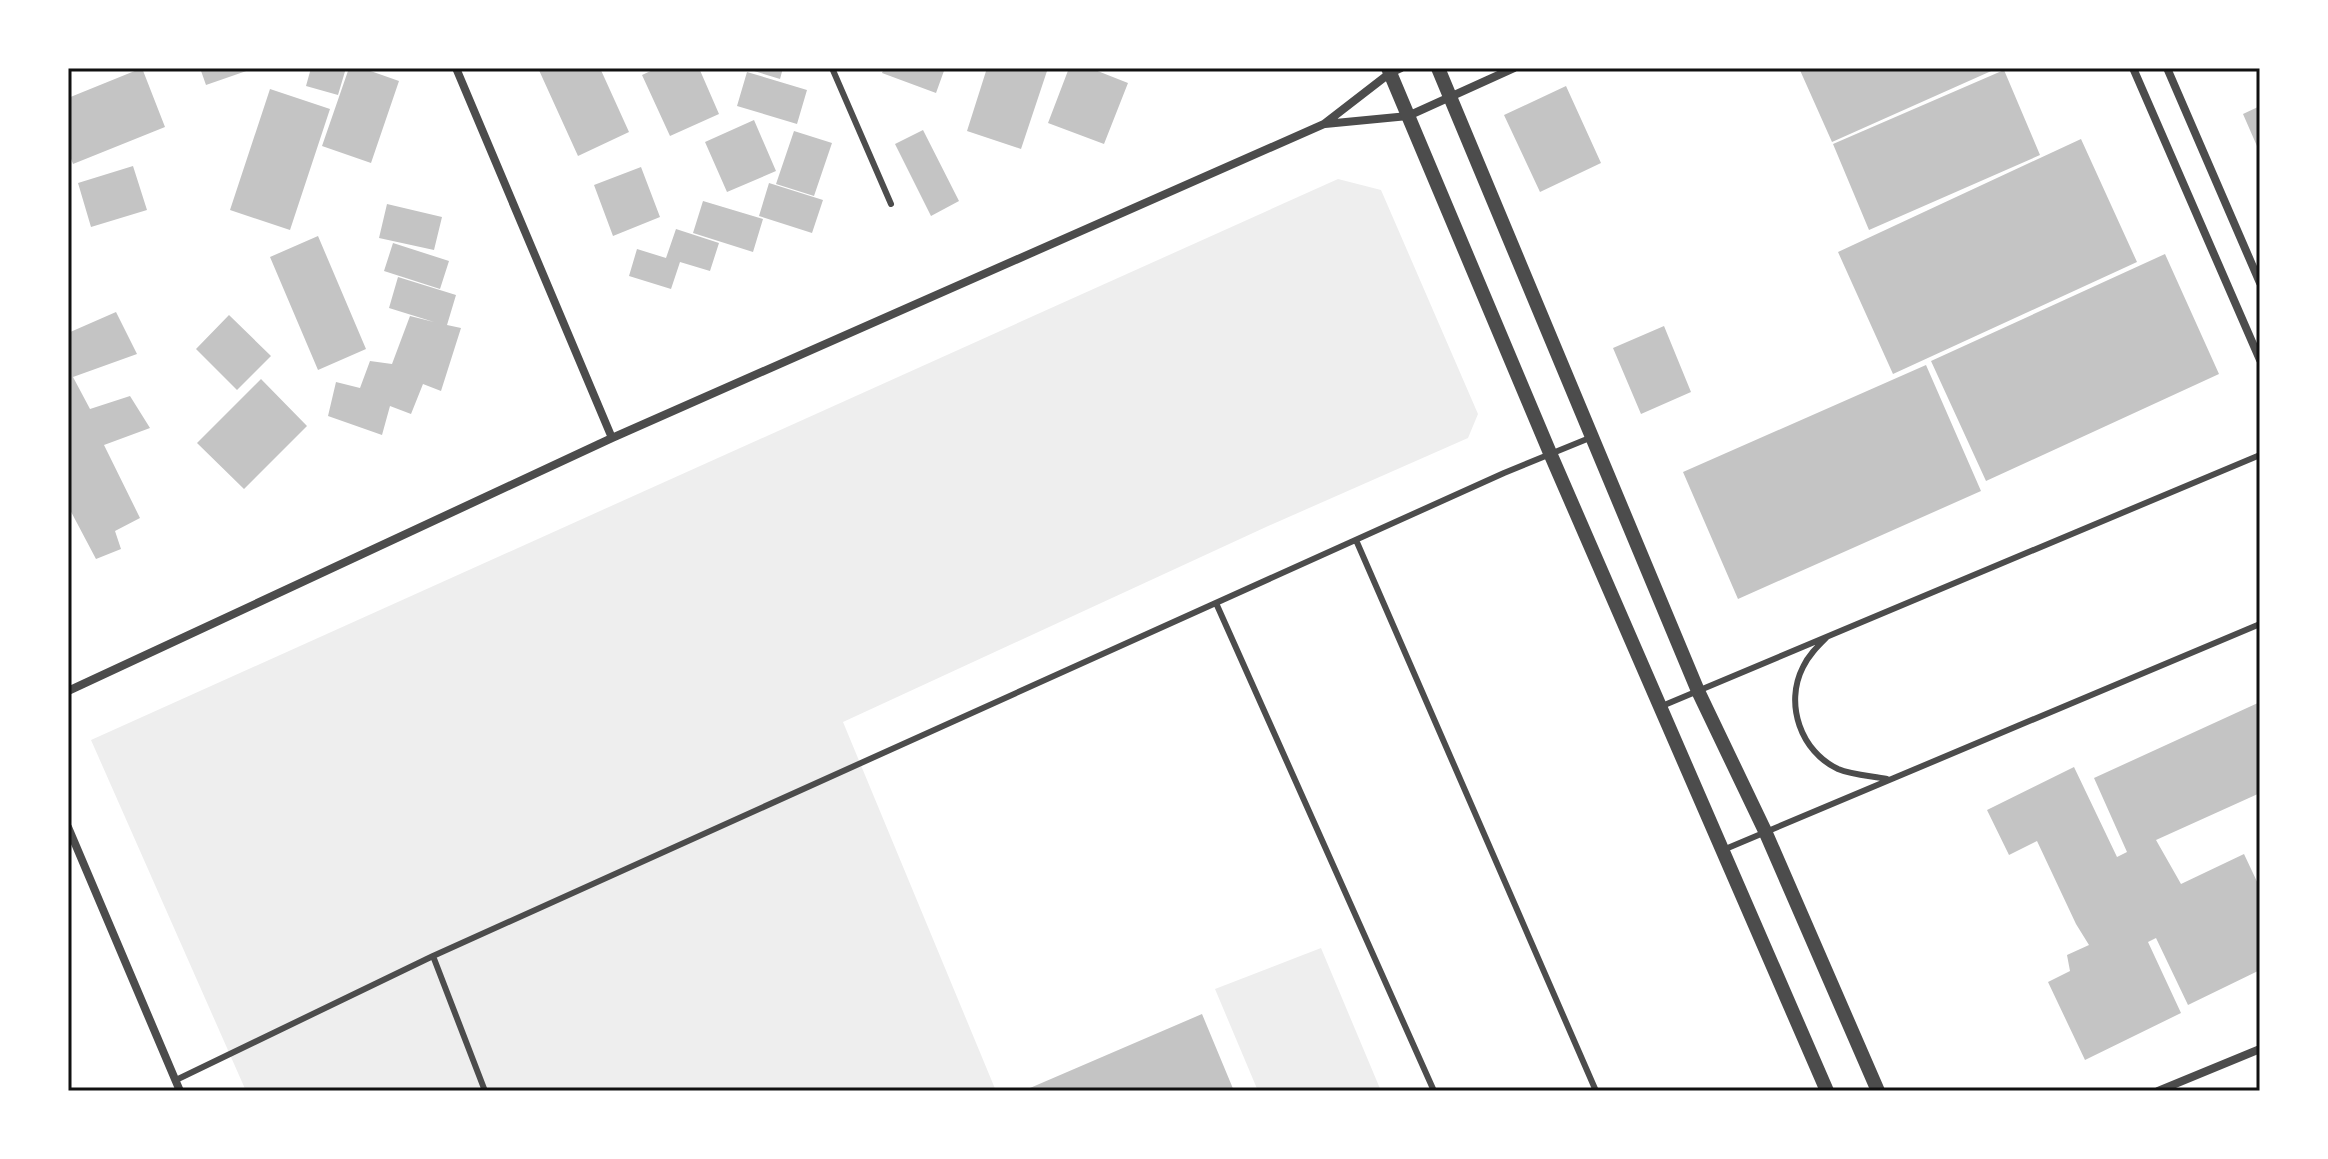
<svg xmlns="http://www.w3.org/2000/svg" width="2328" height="1159" viewBox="0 0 2328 1159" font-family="Rubik,sans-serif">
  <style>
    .green { fill: #eee }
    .building { fill: #c4c4c4 }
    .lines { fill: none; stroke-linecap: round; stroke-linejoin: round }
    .service { stroke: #4c4c4c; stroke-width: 6 }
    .minor { stroke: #4c4c4c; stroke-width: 8 }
    .tertiary { stroke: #4c4c4c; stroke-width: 14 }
    .neatline { fill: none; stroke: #111; stroke-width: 3 }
  </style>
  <rect width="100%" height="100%" fill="#fff"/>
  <path class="green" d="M1338,179l43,11 97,224 -10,24 -202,89 -423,195 153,369h-750l-155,-351z
    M1321,948l60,143h-123l-43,-102z"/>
  <path class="building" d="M142,68l23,59 -92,37 -5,-13v-53z
    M200,68h55l-49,17z
    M311,68h35l-8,27 -32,-9z
    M349,68h13l37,13 -28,82 -49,-17z
    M538,68h62l29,64 -51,24z
    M657,68h42l20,46 -49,22 -28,-61z
    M744,68h39l-3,11z
    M884,68h61l-9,25 -54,-20z
    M987,68h61l-27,81 -54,-18z
    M1069,68h21l38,15 -24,61 -56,-21z
    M1799,68h199l-166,74z
    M2004,70l36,85 -171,75 -36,-86z
    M747,72l60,18 -10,34 -60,-18z
    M1566,86l35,77 -61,29 -36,-77z
    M270,89l60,20 -40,121 -60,-20z
    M2260,106v47l-17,-39z
    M754,120l22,51 -49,21 -22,-50z
    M923,130l36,71 -28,15 -36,-72z
    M794,131l38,12 -18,53 -38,-12z
    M2081,139l56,123 -244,112 -55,-122z
    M133,166l14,44 -56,17 -13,-44z
    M641,167l19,50 -47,19 -19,-51z
    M769,183l54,17 -11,33 -53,-17z
    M703,201l60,18 -10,33 -60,-19z
    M387,204l55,13 -8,33 -55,-12z
    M676,229l43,14 -9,28 -30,-9 -9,27 -42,-13 8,-27 29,9z
    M318,236l48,113 -48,21 -48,-113z
    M393,243l56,18 -9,28 -56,-18z
    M2165,254l54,120 -233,107 -55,-120z
    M398,277l58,18 -9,30 14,3 -20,63 -18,-7 -12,30 -21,-8 -8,29 -54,-19 8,-34 24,6 10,-27 22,3 18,-48 24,6 -45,-14z
    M116,312l21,42 -64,23 17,32 40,-13 20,32 -46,17 36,73 -25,13 6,18 -25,10 -28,-53v-173z
    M229,315l42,41 -34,34 -41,-41z
    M1664,326l27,66 -50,22 -28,-66z
    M1926,365l55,126 -243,108 -55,-127z
    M261,379l46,47 -63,63 -47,-46z
    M2260,702v91l-104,47 25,44 63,-30 16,34v82l-72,35 -32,-67 -8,4 33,71 -96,47 -37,-78 22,-11 -3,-16 22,-10 -13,-21 -39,-83 -28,14 -22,-45 87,-43 43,90 10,-5 -33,-74z
    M1202,1014l32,77h-211z"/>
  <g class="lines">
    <path class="service" d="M832,68l59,136
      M1356,540l240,551
      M1216,603l218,488
      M1826,638c-9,9 -18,18 -23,29 -19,37 -2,85 35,102 14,6 34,7 49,10
      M1662,706l598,-251
      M1723,850l537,-226
      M433,956l52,135
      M176,1080l257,-124 1071,-483 88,-36"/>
    <path class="minor" d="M456,68l156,370
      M2133,68l127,292
      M2167,68l93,215
      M1325,124l83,-8 106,-48
      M68,691l544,-253 712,-314 66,-51 11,-5
      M68,827l112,264
      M2158,1091l102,-42"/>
    <path class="tertiary" d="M1388,68l162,385 277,638
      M1438,68l260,623 67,140 113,260"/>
  </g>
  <rect width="2328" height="1159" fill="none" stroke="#ffffff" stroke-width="140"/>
  <rect x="70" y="70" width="2188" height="1019" class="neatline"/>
</svg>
